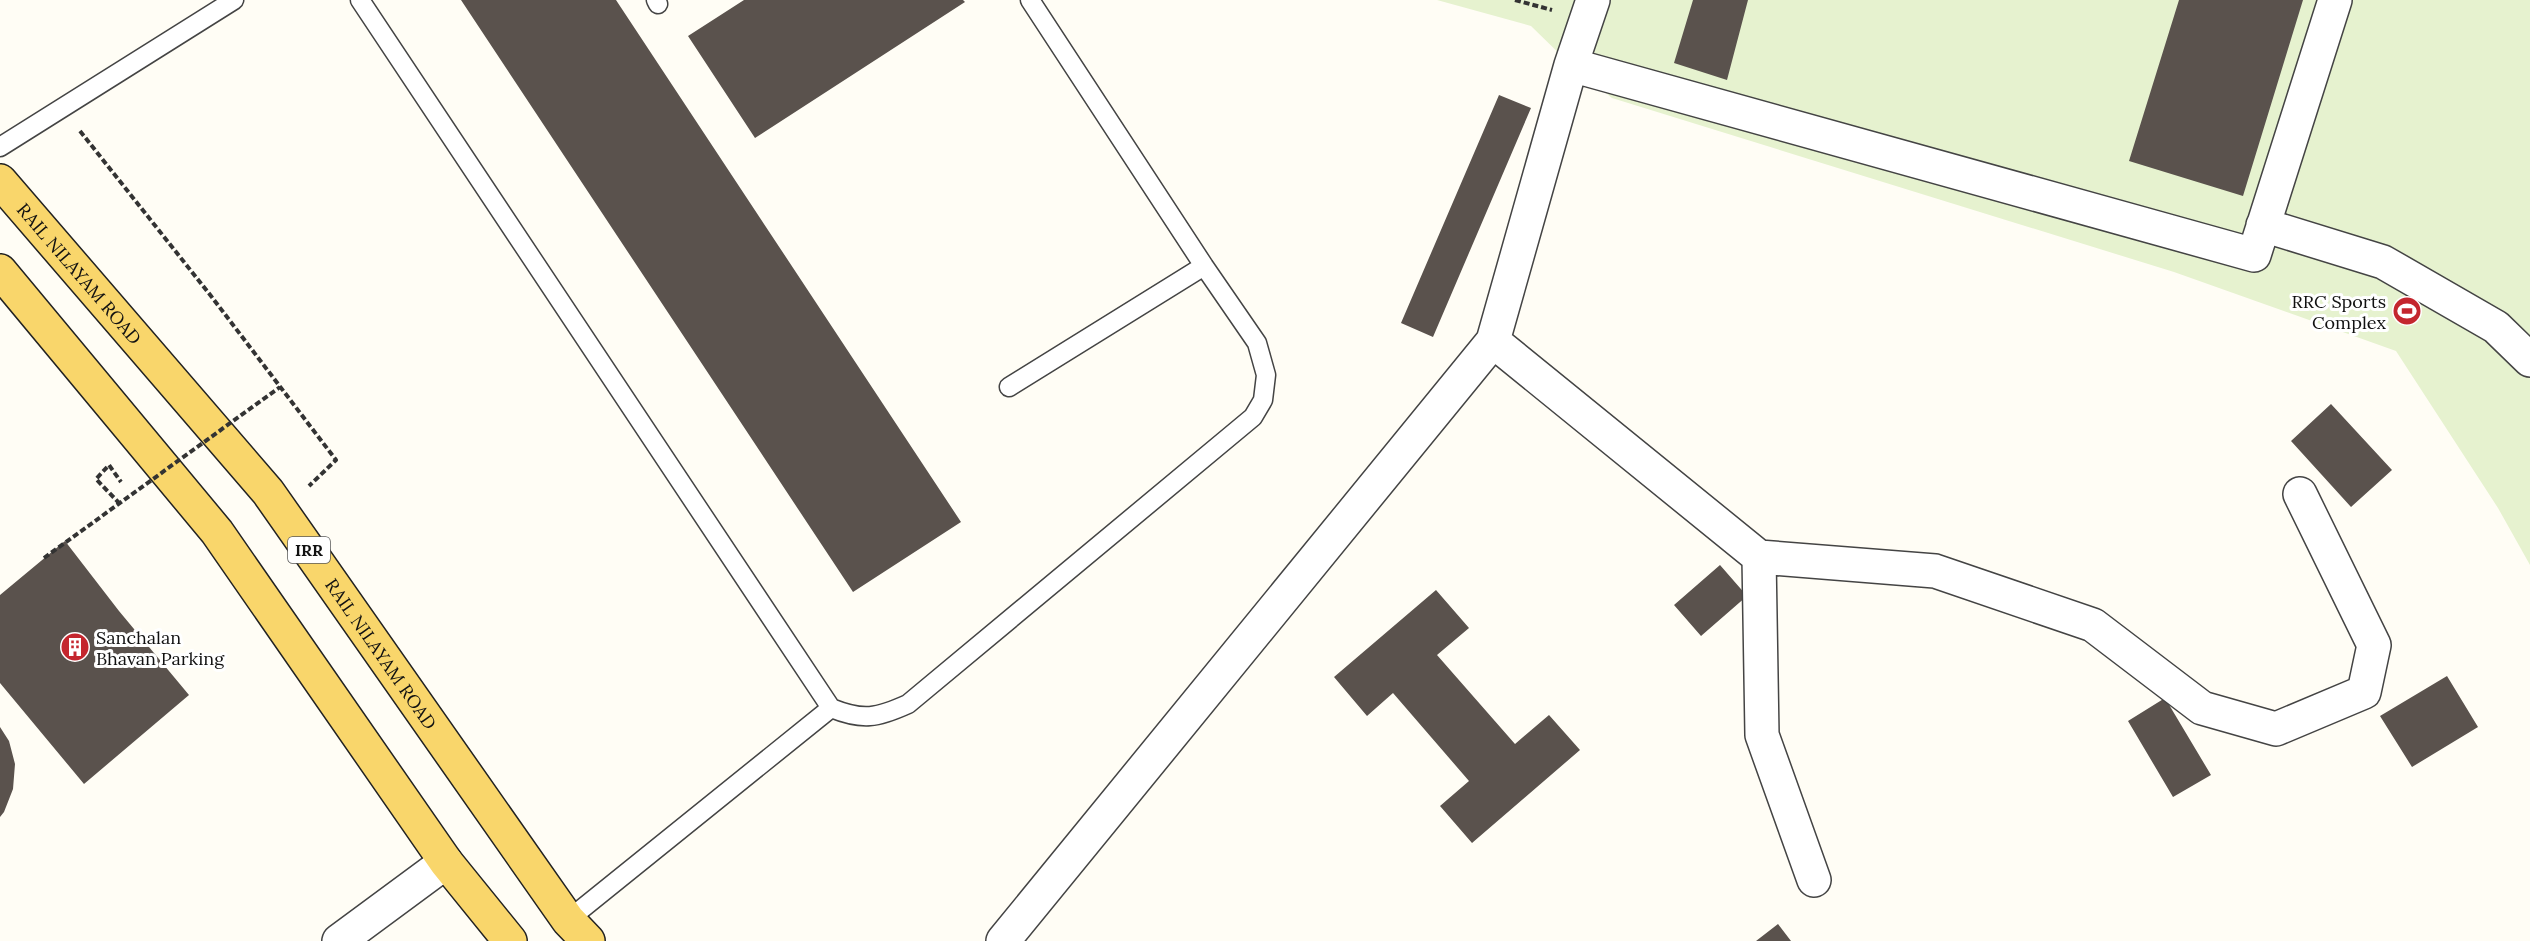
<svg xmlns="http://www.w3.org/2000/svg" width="2530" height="941" viewBox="0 0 2530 941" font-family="Lora,serif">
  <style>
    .pitch { fill: #e6f2cf }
    .building { fill: #5a524d }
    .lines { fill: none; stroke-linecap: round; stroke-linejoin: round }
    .lane-casing { stroke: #444; stroke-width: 21 }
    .street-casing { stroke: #444; stroke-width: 36 }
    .primary-casing { stroke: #222; stroke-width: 36 }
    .path { stroke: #333; stroke-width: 4; stroke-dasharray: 6 3; stroke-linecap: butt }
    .lane { stroke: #fff; stroke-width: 18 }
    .street { stroke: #fff; stroke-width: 33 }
    .primary { stroke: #f9d66b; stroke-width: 33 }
    .path-bridge { stroke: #333; stroke-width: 4; stroke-dasharray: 6 3; stroke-linecap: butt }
    .labels { text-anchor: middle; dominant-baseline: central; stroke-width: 6; stroke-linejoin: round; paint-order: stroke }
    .shield { fill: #fff; stroke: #585858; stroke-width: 1.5 }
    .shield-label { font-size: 16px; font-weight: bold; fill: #111 }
    .street-label { font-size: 18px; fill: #111; stroke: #fff }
    .poi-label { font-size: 18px; fill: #111; stroke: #fff; text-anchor: end }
  </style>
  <rect width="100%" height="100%" fill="#fffdf5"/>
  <path class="pitch" d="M1437,0h1093v565l-32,-57 -102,-157 -222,-79 -562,-174 -41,-33 -40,-39z"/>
  <path class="building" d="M461,0h155l345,522 -108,70z
    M744,0h219l2,2 -210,136 -67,-102z
    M1693,0h55l-21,80 -53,-17z
    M2179,0h124l-60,196 -114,-35z
    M1499,95l32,13 -98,229 -32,-14z
    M2331,404l61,66 -41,37 -60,-66z
    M65,541l54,70 70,84 -105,89 -84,-101v-88z
    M1720,565l27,31 -46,40 -27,-31z
    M1436,590l33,38 -32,27 78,89 34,-29 31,35 -108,93 -32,-37 29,-25 -76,-88 -26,23 -33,-39z
    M2447,676l31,51 -66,40 -32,-51z
    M2165,698l46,77 -38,22 -45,-76z
    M0,727l9,14 6,23 -2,25 -9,23 -4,5z
    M1778,924l13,17h-35z"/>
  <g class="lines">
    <g class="lane-casing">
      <path id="lane" d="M360,0l471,708c32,13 46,10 77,-4l345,-287 10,-17 3,-25 -9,-32 -53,-77 -174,-266
        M656,0l2,4
        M0,147l234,-147
        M1009,387l195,-121
        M568,920l263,-212"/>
    </g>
    <g class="street-casing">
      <path id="street" d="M1571,65l683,190 81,-255
        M2263,225l120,37 113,65 34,33
        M1493,341l266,216 3,178 52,145
        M1759,557l176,14 158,54 109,83 74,21 88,-37 10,-47 -74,-151
        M339,941l107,-79
        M1003,941l490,-600 78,-276 22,-65"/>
    </g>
    <g class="primary-casing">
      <g id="primary">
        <path id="s1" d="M0,181l268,311 300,428 20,21"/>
        <path d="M0,271l217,261 229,330 64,79"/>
      </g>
    </g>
    <path class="path" d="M1515,0l37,10
      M80,131l131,165 125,164 -27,26
      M120,504l-24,-25 13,-14 12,17"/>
    <use href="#lane" class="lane"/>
    <use href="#street" class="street"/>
    <use href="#primary" class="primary"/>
    <path class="path-bridge" d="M44,558l236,-171"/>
  </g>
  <defs>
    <g id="stadium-disc" transform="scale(1.5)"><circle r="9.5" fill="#c4262e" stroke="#fff"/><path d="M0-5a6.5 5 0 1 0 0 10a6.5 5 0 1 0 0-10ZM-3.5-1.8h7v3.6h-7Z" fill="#fff"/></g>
    <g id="building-disc" transform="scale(1.5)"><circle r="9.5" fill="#c4262e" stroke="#fff"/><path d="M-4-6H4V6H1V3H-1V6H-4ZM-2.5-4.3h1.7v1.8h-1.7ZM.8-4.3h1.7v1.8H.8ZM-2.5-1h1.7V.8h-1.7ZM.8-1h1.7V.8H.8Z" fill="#fff"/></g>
  </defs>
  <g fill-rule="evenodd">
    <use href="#stadium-disc" x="2407" y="311"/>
    <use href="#building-disc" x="75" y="647"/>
  </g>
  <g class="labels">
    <rect class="shield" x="288" y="537" width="42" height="26" rx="4.5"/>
    <g class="shield-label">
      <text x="309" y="550">IRR</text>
    </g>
    <g class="street-label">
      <text stroke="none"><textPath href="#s1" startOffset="122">RAIL NILAYAM ROAD</textPath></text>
      <text stroke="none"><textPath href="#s1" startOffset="608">RAIL NILAYAM ROAD</textPath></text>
    </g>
    <g class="poi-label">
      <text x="2386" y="301">RRC Sports<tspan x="2386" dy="21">Complex</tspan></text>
      <text x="96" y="637" text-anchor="start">Sanchalan<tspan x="96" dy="21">Bhavan Parking</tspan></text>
    </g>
  </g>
</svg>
